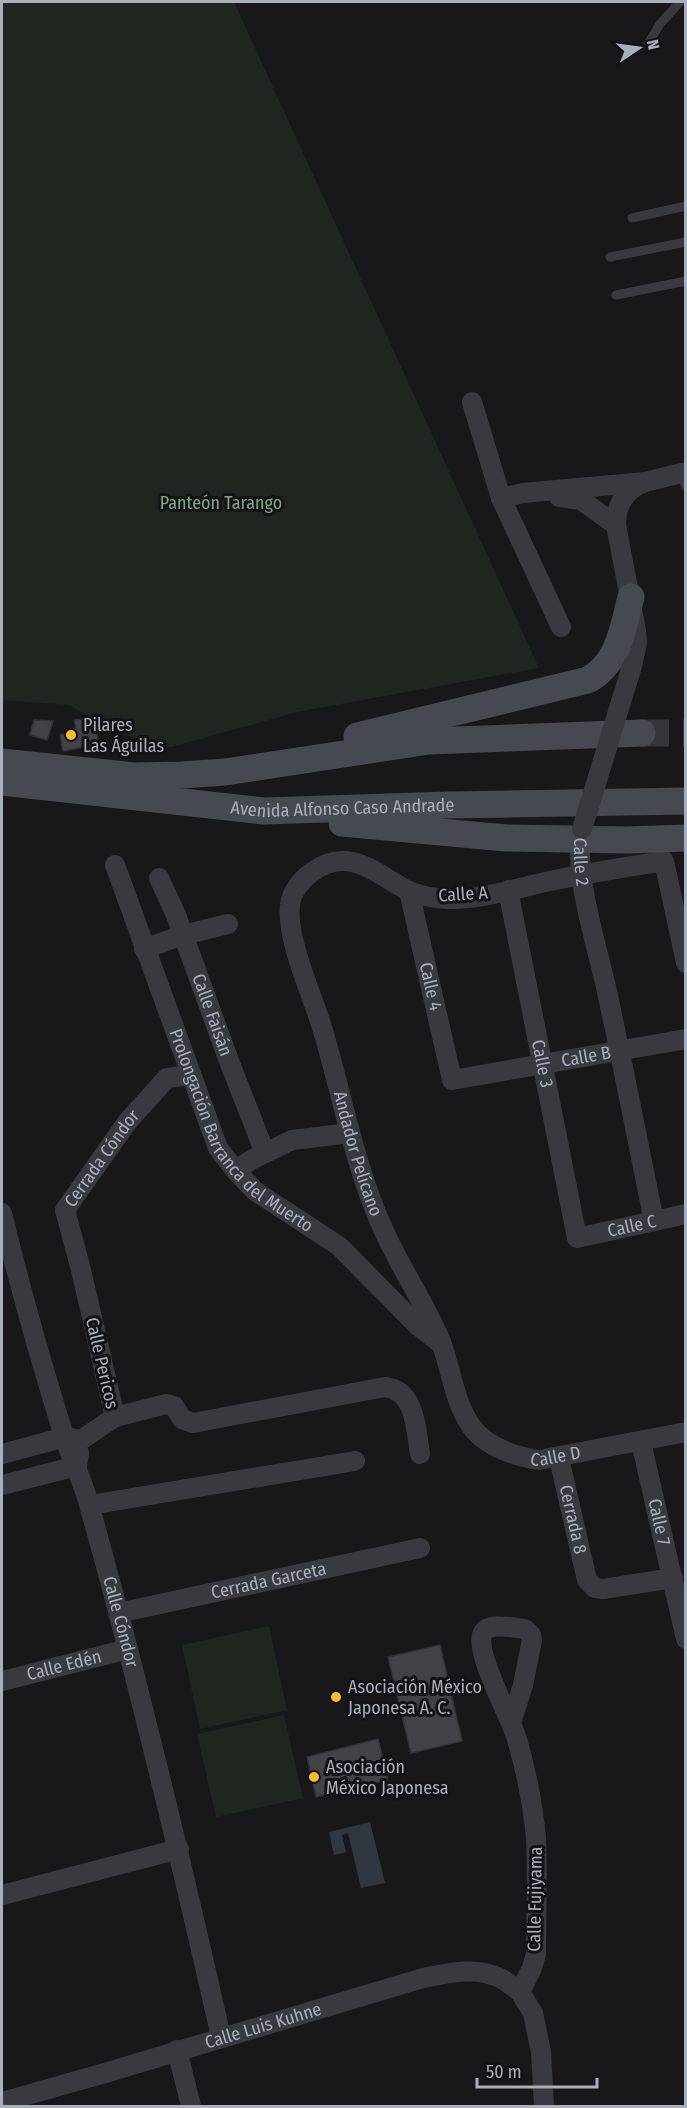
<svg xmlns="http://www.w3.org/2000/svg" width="687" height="2108" viewBox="0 0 687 2108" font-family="'Fira Sans Condensed',sans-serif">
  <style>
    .green { fill: #1e261f }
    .water { fill: #2d3840 }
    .building { fill: #424348; stroke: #323237; stroke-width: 1.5 }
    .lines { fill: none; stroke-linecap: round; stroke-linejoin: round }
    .secondary-tunnel { stroke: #35363b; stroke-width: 27; stroke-dasharray: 27 14; stroke-linecap: butt }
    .lane { stroke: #393a40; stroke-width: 9 }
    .street { stroke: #393a40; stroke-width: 20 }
    .secondary { stroke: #474950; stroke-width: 27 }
    .street-bridge { stroke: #393a40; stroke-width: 20 }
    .poi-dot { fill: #feba2d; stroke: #131316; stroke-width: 2 }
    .labels { text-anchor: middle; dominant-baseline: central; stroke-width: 6; stroke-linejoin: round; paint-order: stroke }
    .park-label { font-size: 18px; fill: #80a783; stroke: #131316 }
    .poi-label { font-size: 18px; fill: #aaafbb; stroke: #131316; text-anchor: start }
    .street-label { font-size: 18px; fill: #aaafbb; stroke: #131316 }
  </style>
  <rect width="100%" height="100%" fill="#18181b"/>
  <path class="green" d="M2,2h232l305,666 -242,44 -126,35 -61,-16 -40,-26 -68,-5z
    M269,1626l18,84 -87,19 -18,-84z
    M284,1715l19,83 -87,19 -19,-83z"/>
  <path class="water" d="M370,1822l15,61 -24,5 -13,-55 -6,2 4,17 -12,3 -5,-23z"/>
  <path class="building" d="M88,718l7,7 4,19 -36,7 -3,-16 8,-2 -1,-3 9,-2 -2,-8z
    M34,720l19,1 -6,19 -17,-5z
    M440,1645l22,96 -51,12 -23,-96z
    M378,1739l10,41 -72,17 -9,-40z"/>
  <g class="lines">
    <path class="secondary-tunnel" d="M642,733h44"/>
    <path class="lane" d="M648,44l12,-20 20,-22
      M632,218l54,-12
      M610,257l76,-15
      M616,295l70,-14
      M681,473l5,14"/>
    <g class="street">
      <path d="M472,402l29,96 60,129"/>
      <path d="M559,497l22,3 35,25"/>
      <path d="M501,498l22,-5 122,-11 41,-10"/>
      <path d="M632,666l5,-23 -1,-13 -20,-105c0,-21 9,-35 29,-43"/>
      <path id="s1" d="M582,829c-9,43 14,114 24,158 17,78 32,156 48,234"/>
      <path id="s2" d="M115,865l103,283 17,22 20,21 84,55 78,79 22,17"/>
      <path id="s3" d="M159,878l17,37 53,146 36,92"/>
      <path id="s4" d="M508,890l69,348 109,-24"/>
      <path id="s5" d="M409,891l43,189 234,-41"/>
      <path d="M144,949l39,-14 45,-11"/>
      <path id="s6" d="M686,963l-22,-102c-38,6 -76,12 -114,20 -33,7 -79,22 -113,17 -9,-1 -22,-4 -30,-8 -31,-16 -58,-45 -95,-18 -10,7 -21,20 -22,33 -4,31 20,86 30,116 22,70 33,143 64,210 17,38 41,72 57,111 10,27 13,59 30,84 16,22 43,30 68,34l147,-28"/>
      <path d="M235,1170l18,-11 39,-19 58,-7"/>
      <path id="s7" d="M2,1213c18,75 39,149 62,223 8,24 20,47 26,72 49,175 91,352 131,529"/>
      <path d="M115,1417l51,-13 8,2 8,13 11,4 192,-36c31,3 31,43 35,67"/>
      <path id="s8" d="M641,1442l45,197"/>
      <path id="s9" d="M2,1454l63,-17 16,3 34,-23 -34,-147 -16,-60 63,-89 39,-43 23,-3"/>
      <path id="s10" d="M559,1458l28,122 8,8 8,1 70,-11"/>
      <path d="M2,1485l75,-19 2,-13"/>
      <path d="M90,1505l265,-44"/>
      <path id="s11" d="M118,1613l302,-65"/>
      <path id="s12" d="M2,1681l126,-32"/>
      <path d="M511,1723l12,-38 9,-45 -1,-5 -6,-6c-11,-1 -39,-8 -43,6 -6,20 28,81 35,104 9,32 16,66 19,99 2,38 0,77 0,116l-4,14 -12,24 13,21 8,39 3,54"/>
      <path d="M2,1895l177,-46"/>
      <path d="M177,2050l14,56"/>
      <path id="s13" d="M2,2102l103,-29 318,-95c25,-5 53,-12 77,0 7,3 14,10 20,14"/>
    </g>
    <g class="secondary">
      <path d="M357,736l231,-56c31,-17 35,-52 43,-83"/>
      <path d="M2,762l132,14 48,-1 43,-3 204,-31 213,-8"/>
      <path id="s14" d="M2,782l262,29 185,-6 237,-4"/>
      <path d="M342,823l164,15 121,2 59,-2"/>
    </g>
    <path class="street-bridge" d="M582,829l50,-163"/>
  </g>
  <g class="poi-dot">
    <circle cx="71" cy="735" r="6"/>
    <circle cx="336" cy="1697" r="6"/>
    <circle cx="314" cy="1777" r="6"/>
  </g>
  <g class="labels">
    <g class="park-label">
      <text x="221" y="503">Panteón Tarango</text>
    </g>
    <g class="poi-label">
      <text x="83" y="725">Pilares<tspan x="83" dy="21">Las Águilas</tspan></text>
      <text x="348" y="1687">Asociación México<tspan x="348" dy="21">Japonesa A. C.</tspan></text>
      <text x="326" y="1767">Asociación<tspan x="326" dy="21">México Japonesa</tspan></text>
    </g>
    <g class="street-label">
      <text stroke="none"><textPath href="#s14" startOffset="342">Avenida Alfonso Caso Andrade</textPath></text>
      <text stroke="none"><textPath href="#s1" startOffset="33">Calle 2</textPath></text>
      <text transform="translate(463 894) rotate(-4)">Calle A</text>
      <text stroke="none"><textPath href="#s5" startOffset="98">Calle 4</textPath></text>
      <text stroke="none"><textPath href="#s3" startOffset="147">Calle Faisán</textPath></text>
      <text stroke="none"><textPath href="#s5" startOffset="330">Calle B</textPath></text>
      <text stroke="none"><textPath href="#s4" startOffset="177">Calle 3</textPath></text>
      <text stroke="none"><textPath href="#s2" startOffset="300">Prolongación Barranca del Muerto</textPath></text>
      <text stroke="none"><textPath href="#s6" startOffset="770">Andador Pelícano</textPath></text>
      <text stroke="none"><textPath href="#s9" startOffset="399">Cerrada Cóndor</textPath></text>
      <text stroke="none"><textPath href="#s4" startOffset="411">Calle C</textPath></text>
      <text transform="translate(102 1363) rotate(77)">Calle Pericos</text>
      <text stroke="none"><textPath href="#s6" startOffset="1161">Calle D</textPath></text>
      <text stroke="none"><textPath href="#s10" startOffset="63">Cerrada 8</textPath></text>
      <text stroke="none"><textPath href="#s8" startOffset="82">Calle 7</textPath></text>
      <text stroke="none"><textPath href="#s11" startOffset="154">Cerrada Garceta</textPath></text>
      <text stroke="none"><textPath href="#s7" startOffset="426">Calle Cóndor</textPath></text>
      <text stroke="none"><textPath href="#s12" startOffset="64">Calle Edén</textPath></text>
      <text transform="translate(535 1899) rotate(-89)">Calle Fujiyama</text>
      <text stroke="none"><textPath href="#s13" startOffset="272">Calle Luis Kuhne</textPath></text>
    </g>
  </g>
  <rect width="687" height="2108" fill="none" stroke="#aaafbb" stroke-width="6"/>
  <g transform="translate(639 48) rotate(77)" stroke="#131316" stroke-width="4.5" paint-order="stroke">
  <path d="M0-4.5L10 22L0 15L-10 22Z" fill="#aaafbb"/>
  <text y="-9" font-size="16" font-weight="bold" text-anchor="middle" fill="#aaafbb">N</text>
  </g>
  <path d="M477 2078v9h120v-9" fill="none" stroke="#aaafbb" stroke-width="3"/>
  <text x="486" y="2078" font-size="18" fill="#aaafbb" stroke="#131316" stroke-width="4.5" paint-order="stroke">50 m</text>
</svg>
